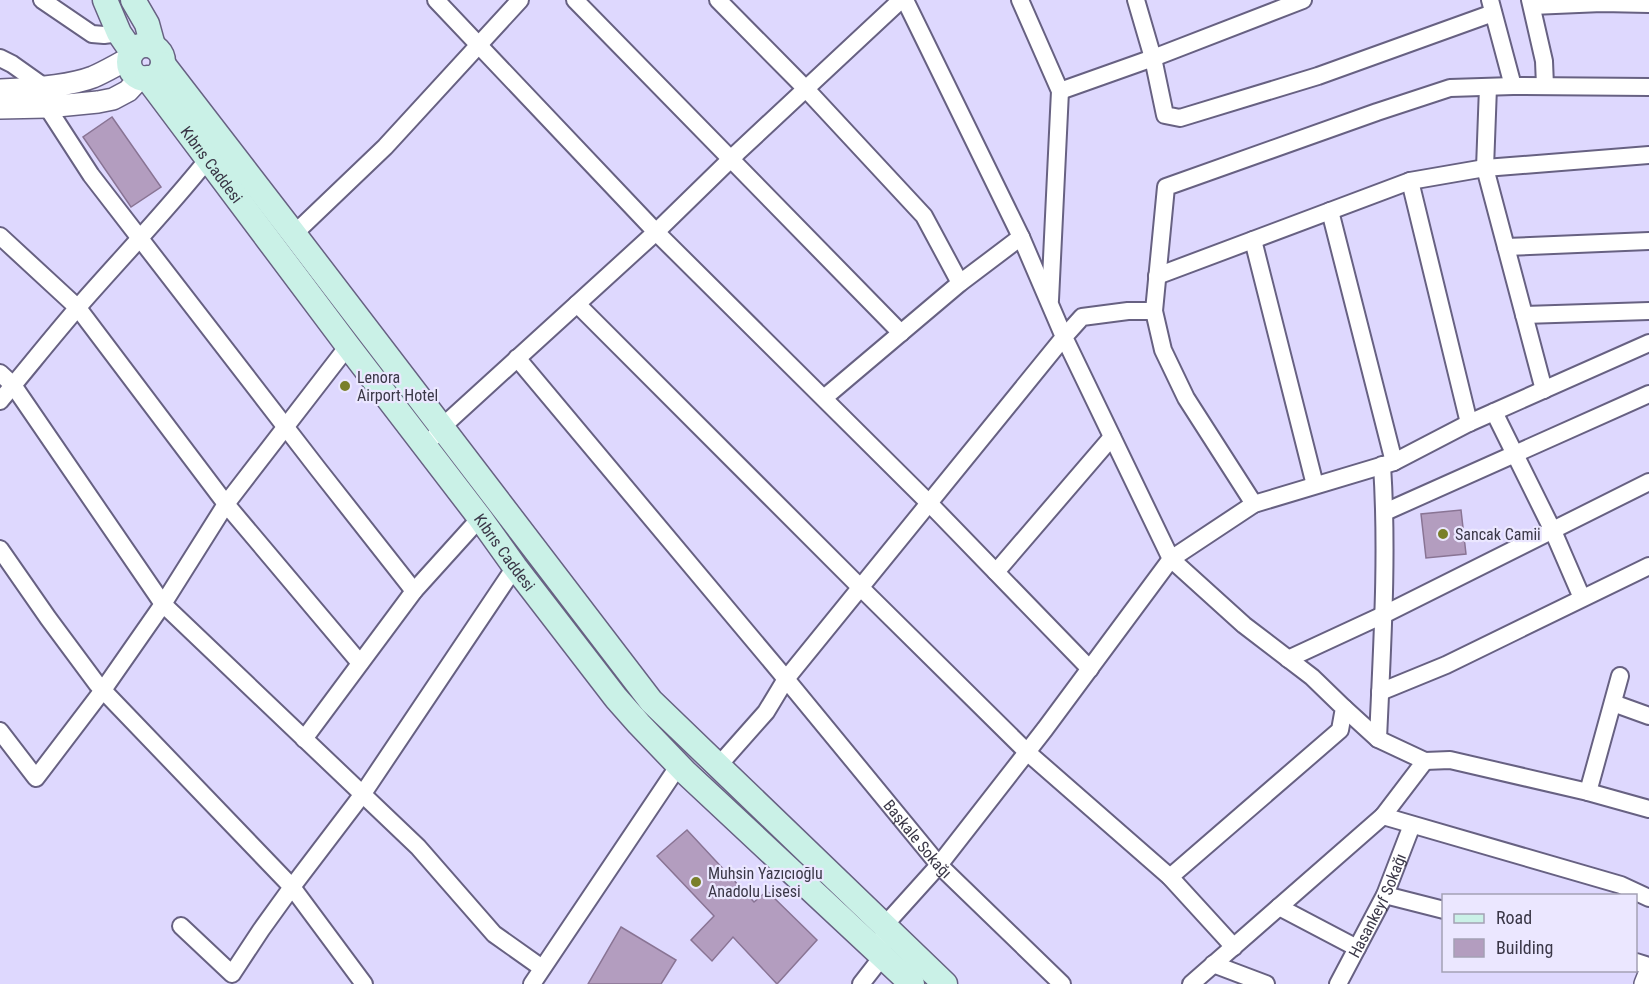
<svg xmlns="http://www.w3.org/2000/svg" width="1649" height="984" viewBox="0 0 1649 984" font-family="'Roboto Condensed',sans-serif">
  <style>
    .building { fill: #b39dbf; stroke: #897494; stroke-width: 1.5 }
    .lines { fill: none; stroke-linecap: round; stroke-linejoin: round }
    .minor-casing { stroke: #676182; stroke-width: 20 }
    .tertiary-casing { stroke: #676182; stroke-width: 24 }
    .secondary-casing { stroke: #676182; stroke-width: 27 }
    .minor { stroke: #fff; stroke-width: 16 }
    .tertiary { stroke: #fff; stroke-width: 21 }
    .secondary { stroke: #caf1e7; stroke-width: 24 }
    .poi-dot { fill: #797f2a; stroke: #ebe7ff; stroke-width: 2 }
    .labels { text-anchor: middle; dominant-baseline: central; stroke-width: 4.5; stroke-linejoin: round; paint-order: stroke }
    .street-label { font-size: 16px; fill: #3a3747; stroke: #ebe7ff }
    .poi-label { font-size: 16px; fill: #3a3747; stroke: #ebe7ff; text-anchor: start }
  </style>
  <rect width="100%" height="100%" fill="#ded8fe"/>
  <path class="building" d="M112,117l49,70 -30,20 -48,-70z
    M1461,510l5,44 -40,4 -5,-44z
    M687,830l67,72 13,-11 50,49 -40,44 -44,-47 -21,24 -21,-21 23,-24 -57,-60z
    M621,927l55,33 -15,24h-73z"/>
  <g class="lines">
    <g class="minor-casing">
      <g id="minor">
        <path d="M42,0l50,34 12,1 15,-2"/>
        <path d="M436,0l220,232 273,271 161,166"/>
        <path d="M575,0l326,333"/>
        <path d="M718,0l88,89 118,127 36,67"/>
        <path d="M1020,0l40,91 -10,209"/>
        <path d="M1136,0l17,58 12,57 15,3 138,-42 175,-63"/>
        <path d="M1490,0l23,86"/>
        <path d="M1530,0l14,61 1,25"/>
        <path d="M1532,6l70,-3 47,1"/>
        <path d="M0,58l12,6 31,22"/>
        <path d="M1488,87l-3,81 59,222"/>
        <path d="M1060,91l93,-33 150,-58"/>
        <path d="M47,107l44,68 227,294 96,122"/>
        <path d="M1410,181l59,242"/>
        <path d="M1330,211l64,251"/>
        <path d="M294,234l91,-87 135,-147"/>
        <path d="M0,236l78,72 148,196 134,159"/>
        <path d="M1253,240l62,245"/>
        <path d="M1506,247l143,-6"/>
        <path d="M1157,276l253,-95 75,-13 164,-13"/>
        <path d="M577,304l284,284 166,164 143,125 64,70"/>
        <path d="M1154,311h-26l-46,6 -18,20 107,222 73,66 68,52 32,31 -4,22 -170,147"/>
        <path d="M1524,315l125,-4"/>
        <path id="s1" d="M517,358l269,321 153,186 123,119"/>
        <path d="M0,373l13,12 150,219 255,243 76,87 48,34"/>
        <path d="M824,398l136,-115 61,-46"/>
        <path d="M0,401c27,-32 53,-65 80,-96 43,-49 88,-96 128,-146"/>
        <path d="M1494,412l59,119 29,67"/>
        <path d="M435,436l7,-9 214,-195 82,-80 163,-152"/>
        <path d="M1254,504l-68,-106 -23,-48 -9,-39 12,-124 211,-75 73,-24 63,-2 136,1"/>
        <path d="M1385,512l264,-118"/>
        <path d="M0,549l48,69 49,66 195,203 72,97"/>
        <path d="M996,572l116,-135"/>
        <path d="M1288,659l95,-44 266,-133"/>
        <path d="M1380,692l66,-27 203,-99"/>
        <path d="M1613,703l36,13"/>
        <path d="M1344,708l34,31 47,22 -42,55"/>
        <path d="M0,731l36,47 67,-88 60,-86 63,-100 122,-158"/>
        <path d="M304,739l110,-148 66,-73"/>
        <path d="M1378,739c4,-91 10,-183 4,-274"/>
        <path d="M1425,761l25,-1 138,32 61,17"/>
        <path d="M719,765l47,-53 20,-33 278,-342 -43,-100 -116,-237"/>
        <path d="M1588,792l32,-116"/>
        <path d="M1385,895l59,15"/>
        <path d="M1279,907l78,41"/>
        <path d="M181,926l51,48 29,-44 31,-43 70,-92 153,-228"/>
        <path d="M1636,962l13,4"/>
        <path d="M1213,964l53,20"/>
        <path d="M532,984l147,-219"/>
        <path d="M861,984l21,-27 2,-31 55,-61 106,-136 126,-170 83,-55 140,-42 75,-39 180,-80"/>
        <path d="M1191,984l192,-168 238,69 28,13"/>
        <path id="s2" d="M1338,984l47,-89 27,-70"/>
      </g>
    </g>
    <g class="tertiary-casing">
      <path id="tertiary" d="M0,90c27,-1 67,-3 93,-13 12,-5 25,-13 37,-19
        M0,108l47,-1 51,-5 15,-3 15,-8 13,-14
        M1645,984l4,-10"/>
    </g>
    <g class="secondary-casing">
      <g id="secondary">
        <path d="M105,0l14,33 13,19"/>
        <path d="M133,0l14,24 6,22"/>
        <circle cx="146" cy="62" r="17"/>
        <path d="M163,64l131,170 357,467 294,283"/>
        <path id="s3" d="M147,78l201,268 132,172 35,49 101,131 23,26 46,48 227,212"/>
      </g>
    </g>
    <use href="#minor" class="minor"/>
    <use href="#tertiary" class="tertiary"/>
    <use href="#secondary" class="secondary"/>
  </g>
  <g class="poi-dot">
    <circle cx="345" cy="386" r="6"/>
    <circle cx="1443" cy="534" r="6"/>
    <circle cx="696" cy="882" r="6"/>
  </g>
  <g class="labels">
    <g class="street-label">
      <text stroke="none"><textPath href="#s3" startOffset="108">Kıbrıs Caddesi</textPath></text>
      <text stroke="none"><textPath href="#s3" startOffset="594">Kıbrıs Caddesi</textPath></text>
      <text stroke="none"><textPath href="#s1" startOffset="626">Başkale Sokağı</textPath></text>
      <text stroke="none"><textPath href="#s2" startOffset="88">Hasankeyf Sokağı</textPath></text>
    </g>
    <g class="poi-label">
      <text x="357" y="377">Lenora<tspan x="357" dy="18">Airport Hotel</tspan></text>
      <text x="1455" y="534">Sancak Camii</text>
      <text x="708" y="873">Muhsin Yazıcıoğlu<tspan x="708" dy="18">Anadolu Lisesi</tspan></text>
    </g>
  </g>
  <rect x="1442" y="894" width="195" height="78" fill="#ebe7ff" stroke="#a4a1b5" stroke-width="1.5"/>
  <rect x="1454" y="914" width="30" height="9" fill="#caf1e7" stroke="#a4a1b5" stroke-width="1.5"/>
  <text x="1496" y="924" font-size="18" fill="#3a3747">Road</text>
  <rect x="1454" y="939" width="30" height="18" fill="#b39dbf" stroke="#a4a1b5" stroke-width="1.5"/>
  <text x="1496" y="954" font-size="18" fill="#3a3747">Building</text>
</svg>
